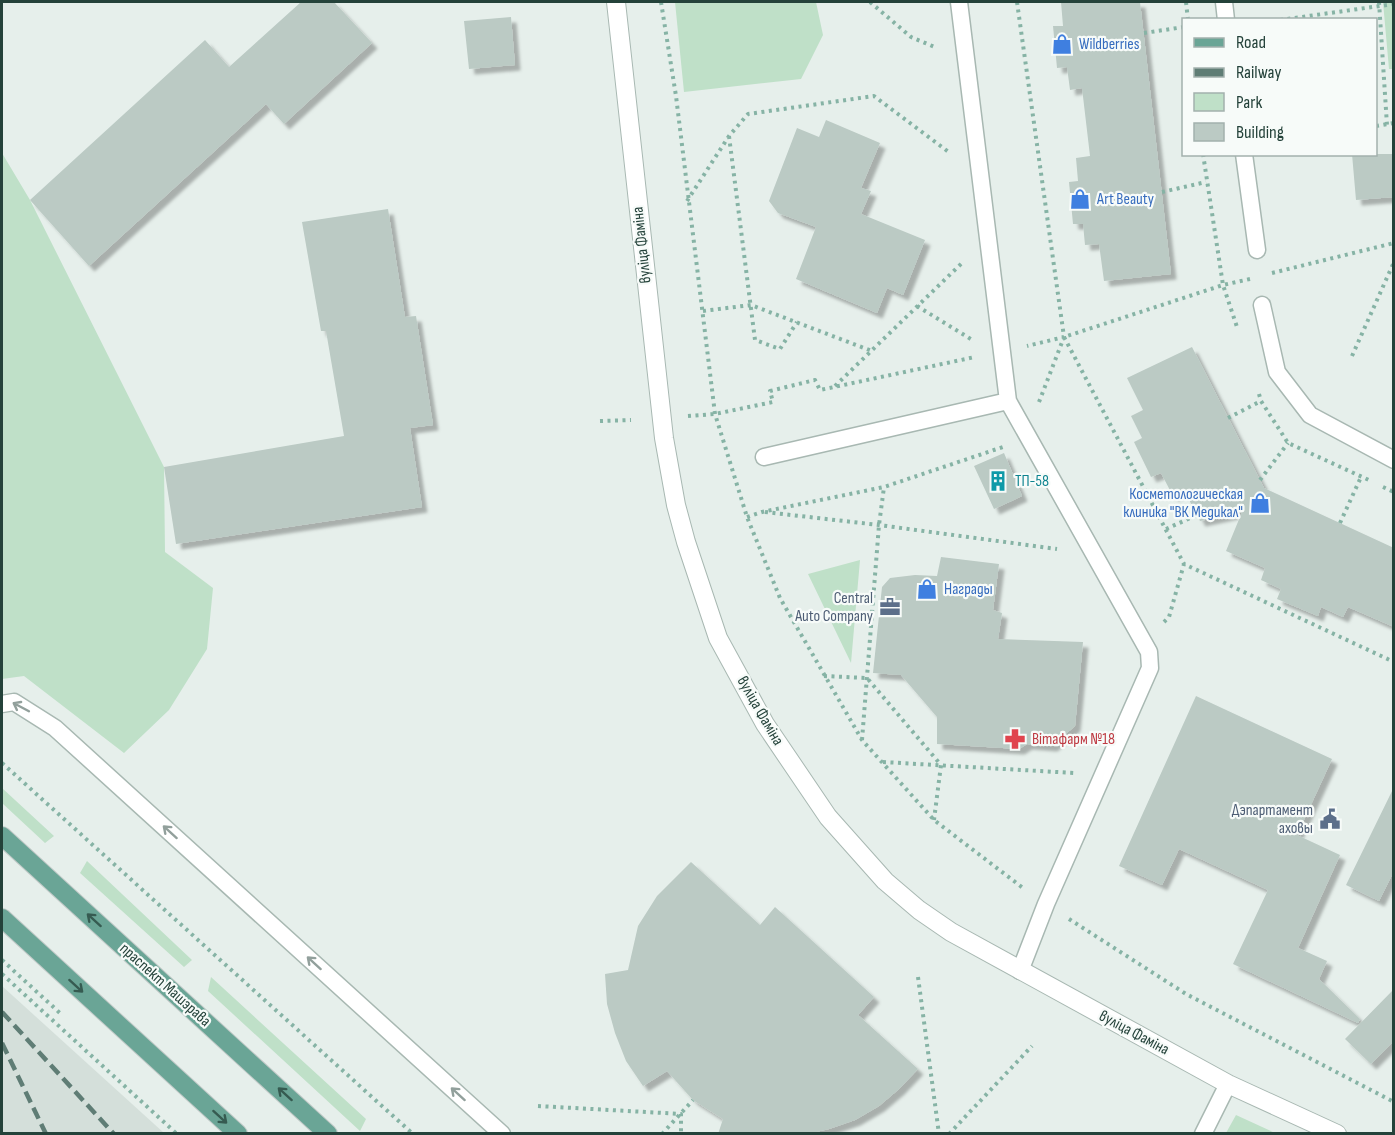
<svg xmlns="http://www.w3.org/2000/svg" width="1395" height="1135" viewBox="0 0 1395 1135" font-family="'Sofia Sans Condensed',sans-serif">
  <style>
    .built { fill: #d4dfda }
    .green { fill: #bfe0c8 }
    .building { fill: #bbcac4; filter: url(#shadow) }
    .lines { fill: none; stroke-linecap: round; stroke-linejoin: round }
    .service-casing { stroke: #a8b8b2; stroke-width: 19 }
    .tertiary-casing { stroke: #a8b8b2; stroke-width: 20 }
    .primary-casing { stroke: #c2cac8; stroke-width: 20 }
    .path { stroke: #86b3a5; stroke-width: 4; stroke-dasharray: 3 4.5; stroke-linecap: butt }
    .service { stroke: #fff; stroke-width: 16 }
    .tertiary { stroke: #fff; stroke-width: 18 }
    .primary { stroke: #6aa596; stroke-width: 18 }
    .rail { stroke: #5f7d75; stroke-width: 4.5; stroke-dasharray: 12 6; stroke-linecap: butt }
    .oneway { stroke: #92a09c }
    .oneway2 { stroke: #365b51 }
    .labels { text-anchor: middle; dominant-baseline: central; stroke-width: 4.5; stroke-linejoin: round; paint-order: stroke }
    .shop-label { font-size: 16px; fill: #366cbe; stroke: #f7fbf9; text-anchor: start }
    .street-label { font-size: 16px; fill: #24423a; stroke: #f7fbf9 }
    .culture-label { font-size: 16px; fill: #0d838f; stroke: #f7fbf9; text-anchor: start }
    .service-label { font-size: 16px; fill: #4e5e75; stroke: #f7fbf9; text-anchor: end }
    .health-label { font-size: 16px; fill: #be3a42; stroke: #f7fbf9; text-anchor: start }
  </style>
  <defs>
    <filter id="shadow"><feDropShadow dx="5.5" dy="5.5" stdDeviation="1.5" flood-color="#0004"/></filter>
  </defs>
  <rect width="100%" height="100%" fill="#e6efeb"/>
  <path class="built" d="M2,986l162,147h-162z"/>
  <path class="green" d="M675,2h141l7,33 -22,44 -117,13z
    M1383,2h10v67h-4z
    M2,153l28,47 134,267 1,85 48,36 -6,61 -38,61 -45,43 -100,-77 -22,3z
    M860,560l-9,103 -43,-89z
    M2,788l52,48 -9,7 -43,-40z
    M87,861l105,99 -8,7 -104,-94z
    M211,977l155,142 -6,12 -152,-140z
    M1236,1115l39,18h-49z"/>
  <path class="building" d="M301,2h33l38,41 -88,81 -18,-20 -177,162 -59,-66 175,-160 24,27z
    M1061,2h79l31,272 -67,7 -5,-37 -14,1 -2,-21h-10l-4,-42 9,-1 -2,-23 14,-2 -8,-68 -12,2 -3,-23 -10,1 -4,-42h10z
    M511,17l4,48 -46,4 -5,-48z
    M826,120l54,23 -19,45 10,3 -10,23 64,26 -22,55 -16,-7 -10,25 -81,-34 20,-52 -38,-14 -9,-12 28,-73 22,9z
    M1352,154h42v43l-38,3z
    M388,209l17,108 11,-1 17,109 -23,3 12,79 -246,37 -12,-77 180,-31 -18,-105h-5l-19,-109z
    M1192,347l72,141 130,60v79l-46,-20 -5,10 -22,-10 -3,9 -41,-17 4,-10 -20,-9 4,-12 -39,-17 16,-39 -42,9 -16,-31 -11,6 -12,-23 -10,4 -17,-35 8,-4 -11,-22 12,-6 -16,-32z
    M1004,453l18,43 -28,13 -20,-43z
    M941,557l58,7 -6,46 9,3 -4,26 85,3 -8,84 -23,20 -25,-2 -8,5 -82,-5v-27l-36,-42 -28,-2 9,-86 8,-9 25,-3 22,1z
    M1196,696l136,63 -35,76 43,20 -42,93 29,13 -8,18 41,40 -2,4 -125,-59 35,-74 -89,-41 -17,36 -43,-19z
    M1394,787v84l-15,30 -33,-16z
    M691,862l69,63 15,-18 99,90 -16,18 60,54 -19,20 -20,17 -24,14 -26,9 -22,5h-89l5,-15 -30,-19 -26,-29 -24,15 -17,-25 -11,-28 -8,-29 -2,-30 23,-4 10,-44 19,-30z
    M1394,989v52l-23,23 -26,-25z"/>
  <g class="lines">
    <g class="service-casing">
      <path id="service" d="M959,2l49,399 141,251 1,16 -104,236 -26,67
        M1224,2l2,18
        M1244,154l13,96
        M1262,305l15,67 33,43 84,45
        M764,457l244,-56
        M2,704l12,-2 41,26 447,406
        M1203,1134l25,-50"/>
    </g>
    <g class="tertiary-casing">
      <path id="tertiary" d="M616,2l48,436 12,67 10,37 32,96 47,86 63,93 57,64 34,29 32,22 277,152 109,50"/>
    </g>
    <g class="primary-casing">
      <path id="primary" d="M2,836l326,298
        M2,918l236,216"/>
    </g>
    <path class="path" d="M661,2l15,94 39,318 32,103 33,81 82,142 72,80 89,68
      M870,2l41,35 26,11
      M1017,2l47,335 -37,9
      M1186,2l2,18
      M1379,2l8,123
      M1280,20l114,-16
      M1144,33l40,-6
      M1376,126l18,-3
      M729,136l26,204 25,9 17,-27
      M1203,154l20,131 14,42
      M1162,192l44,-10
      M687,201l42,-65 19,-22 126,-18 76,57
      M1272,273l122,-30
      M1250,279l-27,6 -159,52 120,227 210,98
      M917,306l57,35
      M703,311l48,-6 121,46
      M1352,356l42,-94
      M835,386l128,-124
      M1259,394l2,7 27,42 83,38
      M1039,402l25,-65
      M688,416l27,-2 58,-12 -3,-11 45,-11 5,10 155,-33
      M1228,418l33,-17
      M600,421l31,-1
      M1260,480l28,-37
      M1383,487l11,5
      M765,512l114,13 178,24
      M747,517l15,-5 122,-25 119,-40
      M1340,523l21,-46
      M1166,529l31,-14
      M1164,622l5,-5 15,-53
      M824,676l43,2 74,87 -7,55
      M862,740l17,-215 5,-38
      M883,762l191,11
      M2,763l411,371
      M1069,919l117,75 208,108
      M2,960l59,54
      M2,974l175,160
      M918,977l21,157
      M538,1106l143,8v20
      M662,1134l31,-34
      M949,1134l83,-88"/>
    <use href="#service" class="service"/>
    <use href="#tertiary" class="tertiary"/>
    <use href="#primary" class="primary"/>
    <path class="rail" d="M2,1012l112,122
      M2,1043l44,91"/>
  </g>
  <defs><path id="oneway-shaft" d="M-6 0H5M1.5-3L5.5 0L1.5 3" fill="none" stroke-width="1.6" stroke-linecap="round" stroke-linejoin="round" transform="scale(1.5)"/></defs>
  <g class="oneway">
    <use href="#oneway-shaft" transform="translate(21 707) rotate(-152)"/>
    <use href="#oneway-shaft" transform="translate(170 832) rotate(-138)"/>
    <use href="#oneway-shaft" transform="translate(314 963) rotate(-138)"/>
    <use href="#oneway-shaft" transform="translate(458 1094) rotate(-138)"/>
  </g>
  <g class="oneway2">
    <use href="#oneway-shaft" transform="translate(94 920) rotate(-138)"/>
    <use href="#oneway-shaft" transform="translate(76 986) rotate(42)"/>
    <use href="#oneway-shaft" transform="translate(285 1094) rotate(-138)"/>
    <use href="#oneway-shaft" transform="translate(220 1117) rotate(42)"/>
  </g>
  <defs>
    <g id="shop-bare" transform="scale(1.62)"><path d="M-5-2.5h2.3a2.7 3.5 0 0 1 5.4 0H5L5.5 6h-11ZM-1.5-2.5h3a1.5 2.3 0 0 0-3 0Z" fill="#3f7fe0" stroke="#f7fbf9" stroke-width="2.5" paint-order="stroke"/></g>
    <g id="building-bare" transform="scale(1.62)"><path d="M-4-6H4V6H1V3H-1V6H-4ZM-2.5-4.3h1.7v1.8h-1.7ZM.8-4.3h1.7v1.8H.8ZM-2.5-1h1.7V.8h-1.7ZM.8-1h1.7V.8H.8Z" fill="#0f9aa8" stroke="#f7fbf9" stroke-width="2.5" paint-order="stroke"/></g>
    <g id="office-bare" transform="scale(1.62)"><path d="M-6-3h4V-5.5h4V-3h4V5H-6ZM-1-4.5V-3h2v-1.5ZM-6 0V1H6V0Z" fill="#5c6f8a" stroke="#f7fbf9" stroke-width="2.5" paint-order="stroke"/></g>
    <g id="pharmacy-bare" transform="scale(1.62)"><path d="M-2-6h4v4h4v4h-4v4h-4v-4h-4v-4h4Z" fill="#e0444e" stroke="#f7fbf9" stroke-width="2.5" paint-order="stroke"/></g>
    <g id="civic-bare" transform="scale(1.62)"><path d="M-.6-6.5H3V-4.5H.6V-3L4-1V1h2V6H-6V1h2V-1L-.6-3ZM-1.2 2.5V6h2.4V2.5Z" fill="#5c6f8a" stroke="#f7fbf9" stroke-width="2.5" paint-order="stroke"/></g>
  </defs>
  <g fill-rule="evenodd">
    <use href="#shop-bare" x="1062" y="44"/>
    <use href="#shop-bare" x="1080" y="199"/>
    <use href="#building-bare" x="998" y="481"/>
    <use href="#shop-bare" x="1260" y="503"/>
    <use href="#shop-bare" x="927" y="589"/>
    <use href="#office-bare" x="890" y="607"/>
    <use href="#pharmacy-bare" x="1015" y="739"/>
    <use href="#civic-bare" x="1330" y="819"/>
  </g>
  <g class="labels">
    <g class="shop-label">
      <text x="1079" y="44">Wildberries</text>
      <text x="1097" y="199">Art Beauty</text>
      <text x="1243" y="494" text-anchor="end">Косметологическая<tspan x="1243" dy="18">клиника "ВК Медикал"</tspan></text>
      <text x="944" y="589">Награды</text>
    </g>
    <g class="street-label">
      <text transform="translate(642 245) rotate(-96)">вуліца Фаміна</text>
      <text transform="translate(760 711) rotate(60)">вуліца Фаміна</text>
      <text transform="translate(165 985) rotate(42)">праспект Машэрава</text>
      <text transform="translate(1134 1033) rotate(28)">вуліца Фаміна</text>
    </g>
    <g class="culture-label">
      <text x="1015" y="481">ТП-58</text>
    </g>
    <g class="service-label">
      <text x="873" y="598">Central<tspan x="873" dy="18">Auto Company</tspan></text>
      <text x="1313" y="810">Дэпартамент<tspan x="1313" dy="18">аховы</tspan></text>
    </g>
    <g class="health-label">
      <text x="1032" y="739">Вітафарм №18</text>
    </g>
  </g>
  <rect width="1395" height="1135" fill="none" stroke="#24423a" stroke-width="6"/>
  <rect x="1182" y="18" width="195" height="138" fill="#f7fbf9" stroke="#a3b1ad" stroke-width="1.5"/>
  <rect x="1194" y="38" width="30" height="9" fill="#6aa596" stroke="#a3b1ad" stroke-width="1.5"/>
  <text x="1236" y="48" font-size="18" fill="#24423a">Road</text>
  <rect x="1194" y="68" width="30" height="9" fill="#5f7d75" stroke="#a3b1ad" stroke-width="1.5"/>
  <text x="1236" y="78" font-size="18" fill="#24423a">Railway</text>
  <rect x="1194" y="93" width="30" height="18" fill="#bfe0c8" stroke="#a3b1ad" stroke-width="1.5"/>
  <text x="1236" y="108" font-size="18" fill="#24423a">Park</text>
  <rect x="1194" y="123" width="30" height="18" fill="#bbcac4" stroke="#a3b1ad" stroke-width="1.5"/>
  <text x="1236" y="138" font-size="18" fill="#24423a">Building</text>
</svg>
